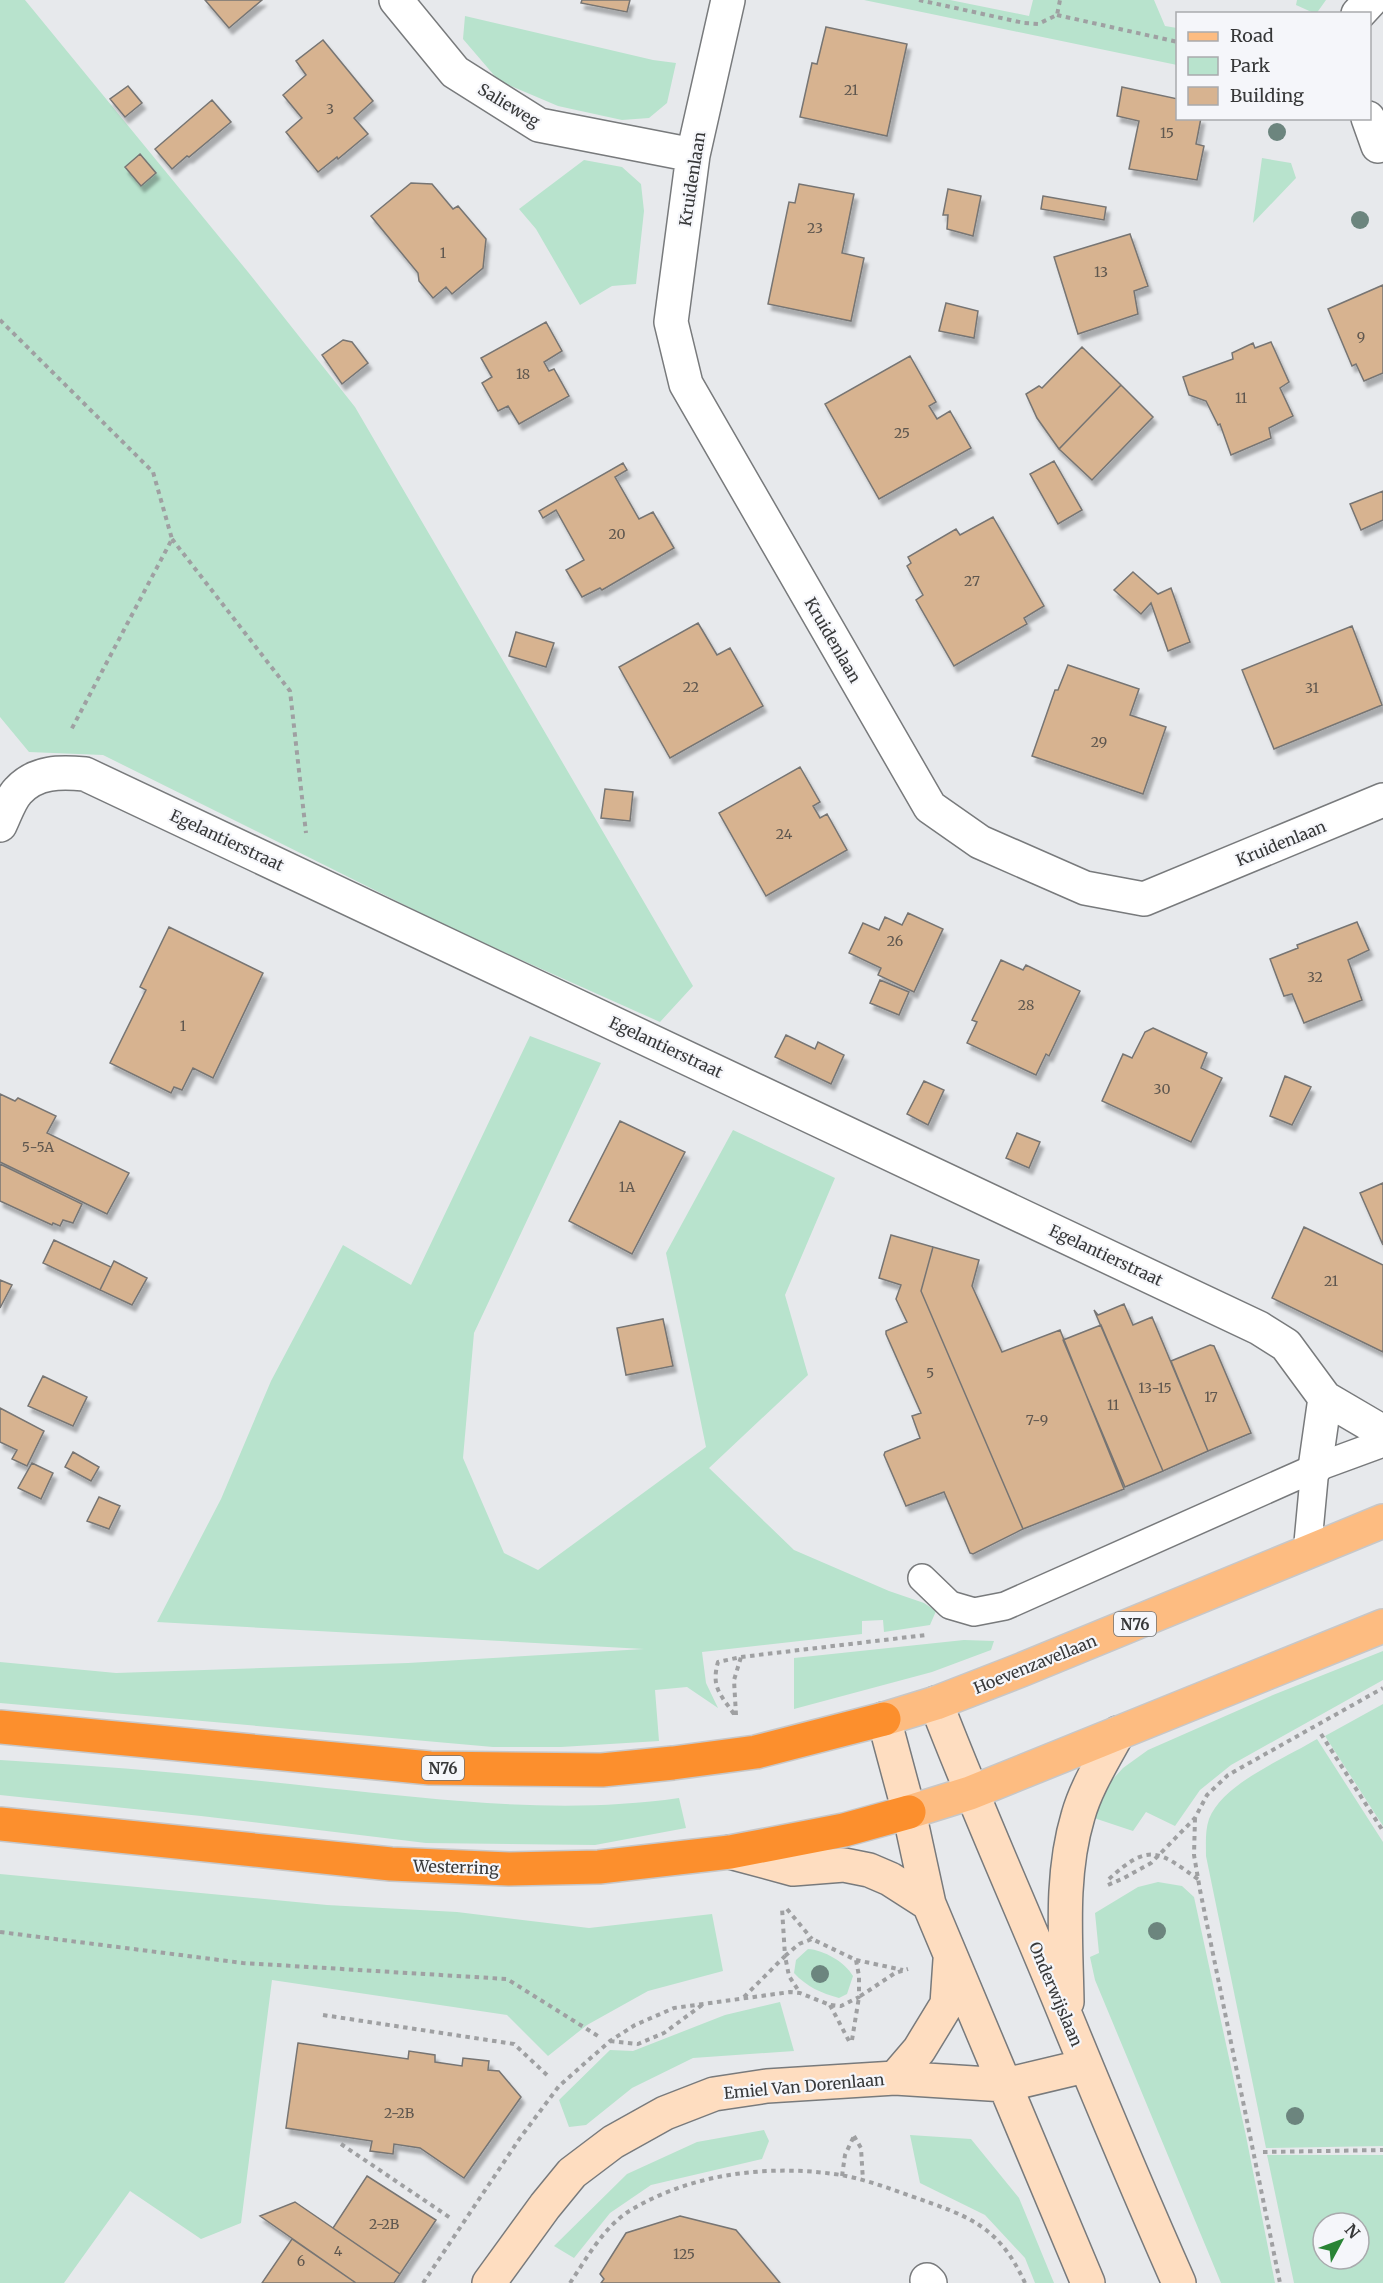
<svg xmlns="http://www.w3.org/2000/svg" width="1383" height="2283" viewBox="0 0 1383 2283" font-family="Merriweather,serif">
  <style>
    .green { fill: #b8e3cd; fill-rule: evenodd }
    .building { fill: #d7b390; stroke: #777573; stroke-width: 1.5; filter: url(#shadow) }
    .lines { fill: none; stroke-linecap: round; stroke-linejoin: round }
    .lane-casing { stroke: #787a7c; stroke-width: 30 }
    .street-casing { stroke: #787a7c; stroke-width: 36 }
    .secondary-casing { stroke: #787a7c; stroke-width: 36 }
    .primary-casing { stroke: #c7c7c8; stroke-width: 36 }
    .highway-casing { stroke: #c7c7c8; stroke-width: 36 }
    .path { stroke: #9fa0a2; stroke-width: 4; stroke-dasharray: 4.5 4.5; stroke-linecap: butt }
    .lane { stroke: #fff; stroke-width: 27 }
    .street { stroke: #fff; stroke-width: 33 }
    .secondary { stroke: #feddc0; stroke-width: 33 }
    .primary { stroke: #fdbc81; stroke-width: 33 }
    .highway { stroke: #fc8f2d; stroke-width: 33 }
    .tree { fill: #6c857e }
    .labels { text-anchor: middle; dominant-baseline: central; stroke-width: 4.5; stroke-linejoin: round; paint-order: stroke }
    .number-label { font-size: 14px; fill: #5f574f }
    .shield { fill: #f5f6fa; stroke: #707173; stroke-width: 1.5 }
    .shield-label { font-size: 15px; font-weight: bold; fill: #373839 }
    .street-label { font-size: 16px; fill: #373839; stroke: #f5f6fa }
  </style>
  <defs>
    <filter id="shadow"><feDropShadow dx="3.5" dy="6" stdDeviation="1.5" flood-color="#0004"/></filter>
  </defs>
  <rect width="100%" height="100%" fill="#e7e9ec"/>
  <path class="green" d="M0,0h25l223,272 107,135 338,579 -33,36 -201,-90 -356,-177 -74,-3 -29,-35z
    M864,0h86l79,16 4,-16h121l11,26 12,2v37z
    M1297,0h29l-10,14 -20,-9z
    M465,16l188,44 23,3 -9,40 -18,15 -27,2 -64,-14 -59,-25 -36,-42z
    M1262,158l29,5 5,15 -43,45z
    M584,160l38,7 19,17 3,27 -8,73 -24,2 -32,19 -44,-76 -17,-20z
    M530,1036l71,27 -127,270 -11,125 41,95 34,17 168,-123 -40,-194 67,-123 102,48 -50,117 23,80 -99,93 85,82 95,41 35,12 12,8 -6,14 -46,7 -1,-12 -21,1v13l-160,18 4,31 12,25 -31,-21 -32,3 4,51 -98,6h-68l-493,-44v-41l116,11 292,-10 236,-14 -487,-27 64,-123 50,-118 72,-136 68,40z
    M964,1640l30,1 -3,9 -59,22 -138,37v-51z
    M1383,1651v29l-152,85 -31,25 -25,36 -29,-14 -13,19 -39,-13 18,-38 11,-12 25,-18 125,-55z
    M1383,1704v122l-58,-90z
    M1317,1739l66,103v304l-117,2 -60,-292c0,-13 -1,-25 3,-37 14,-36 77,-61 108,-80z
    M0,1760c109,6 218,16 326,28 117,12 236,27 353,10l7,30 -91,17 -169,-2 -225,-27 -201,-21z
    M0,1874l327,31 130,7 132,16 123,-14 11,57 -75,20 -61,34 -39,31 -41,-41 -235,-35 -31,243 -40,16 -71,-48 -66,92h-64z
    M1158,1882l24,4 12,11 52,239 29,147h-54l-126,-303 -5,-23 9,-4 -4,-40 43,-26z
    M808,1949c16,1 37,13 45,27l-6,18 -8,4c-18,-5 -32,-11 -45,-25l2,-13z
    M780,2002l14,49 -101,7 -61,30 -46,37 -17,2 -10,-27 51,-50 23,1 92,-36z
    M764,2130l5,11 -7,18 -111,26 -41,28 -36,45 -20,-12 73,-72 70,-32z
    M910,2135l61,4 48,59 35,85h-19l-10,-25 -40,-43 -65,-32z
    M1267,2155h116v128h-89zM1323,2223h36v36h-36z"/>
  <path class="building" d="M205,0h57l-33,28z
    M582,0h48l-3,12 -46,-9z
    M826,27l81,17 -20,92 -87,-19 12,-54 5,1z
    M323,40l50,61 -19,17 14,16 -30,25 -1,-2 -19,15 -32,-40 16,-14 -19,-23 23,-20 -10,-14z
    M128,86l14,17 -17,14 -15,-18z
    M1122,87l56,12v19h23l-5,26 8,2 -7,34 -68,-11 10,-48 -22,-5z
    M212,100l19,22 -42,35 -2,-1 -15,13 -17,-20z
    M140,154l16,19 -15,13 -16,-19z
    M411,183l21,1 21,25 5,-3 28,33 -3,29 -31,26 -6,-7 -13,11 -14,-17 -1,-8 -47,-57z
    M799,184l55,10 -12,59 22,5 -13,63 -83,-17 21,-102 6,1z
    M948,189l33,7 -8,40 -26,-7 1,-14h-5z
    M1043,196l63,11 -2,13 -63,-11z
    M1130,234l18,52 -14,5 4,23 -60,20 -24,-77z
    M1383,285v88l-19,8 -8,-17 -4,2 -24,-57z
    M946,303l32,8 -4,27 -35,-7z
    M546,322l16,29 -18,11 5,9 5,-2 15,27 -50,28 -11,-18 -10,5 -16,-28 10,-6 -11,-19z
    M343,340l9,2 16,21 -26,21 -20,-29z
    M1271,342l18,40 -9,6 13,28 -24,12 2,10 -40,17 -11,-31 -2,1 -12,-24 -17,-6 -6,-18 50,-18 -1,-6 21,-10 2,5z
    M1082,347l39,38 -62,64 -22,-31 -11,-24 13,-8 3,2z
    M910,356l26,46 -7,4 8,13 13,-8 21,37 -92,51 -54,-95z
    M1121,385l32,32 -61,63 -33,-31z
    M1054,461l28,49 -24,14 -28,-50z
    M623,463l4,7 -12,7 24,42 14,-7 21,36 -72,42 -2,-2 -18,9 -16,-27 18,-10 -28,-50 -13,8 -4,-7z
    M1383,491v29l-22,10 -11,-26z
    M993,517l51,89 -20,12 3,6 -73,42 -38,-66 7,-5 -16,-29 4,-3 -3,-6 48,-28 4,6z
    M1133,572l25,22 13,-6 19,54 -22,9 -17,-48 -10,11 -27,-24z
    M698,623l19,32 13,-7 33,58 -93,52 -51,-91z
    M1352,626l30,79 -108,44 -32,-79z
    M516,632l38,11 -8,24 -37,-11z
    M1068,665l71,24 -9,26 36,12 -23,67 -111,-38 23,-66h3z
    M800,767l20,35 -7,4 7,12 7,-4 20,36 -81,46 -47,-83z
    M605,789l28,3 -3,29 -29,-3z
    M908,913l35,16 -29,63 -36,-17 3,-7 -32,-15 14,-30 16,7 6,-13 17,8z
    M1357,922l12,28 -21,10 14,40 -58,23 -12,-29 -8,2 -14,-37 28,-11 -1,-3z
    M169,927l94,46 -50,105 -20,-10 -11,22 -8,-3 -3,6 -61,-30 36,-73 -6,-3z
    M1001,960l22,10 3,-5 54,26 -31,65 -3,-2 -10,21 -69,-32 10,-21 -5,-2z
    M880,980l29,12 -10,23 -29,-12z
    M1153,1028l54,25 -6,15 21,10 -31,64 -89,-41 21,-47 9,4 13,-26z
    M786,1035l29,14 3,-7 26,13 -13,29 -56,-27z
    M1285,1076l26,11 -19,38 -22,-9z
    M924,1081l20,9 -16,35 -21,-11z
    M0,1094l15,7 3,-3 38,18 -9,17 82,40 -22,41 -107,-52z
    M620,1121l65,31 -53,102 -63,-33z
    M1017,1133l23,9 -11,26 -23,-10z
    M0,1164l82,40 -9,19 -10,-3 -3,6 -7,-3 -1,2 -52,-24z
    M1383,1183v62l-23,-52z
    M1304,1227l79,38v87l-111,-54z
    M891,1235l42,12 -12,44 102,238 -50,25 -3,-1 -26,-61 -38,14 -22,-51 1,-3 35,-14 -8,-22 9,-3 -35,-79v-3l21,-9 -11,-23 5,-14 -22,-7z
    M54,1240l57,27 -11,23 -57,-27z
    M933,1247l46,13 -7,26 30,66 58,-22 64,159 -101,40 -102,-238z
    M114,1261l33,17 -15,27 -32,-15z
    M0,1280l12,5 -12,23z
    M1124,1304l9,21 19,-8 56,134 -45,20 -69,-161 4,5z
    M663,1319l10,47 -47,9 -9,-47z
    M1101,1325l62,146 -38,16 -62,-147z
    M1210,1345l4,1 37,87 -43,18 -37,-90z
    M43,1376l44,21 -14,29 -45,-20z
    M0,1408l44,23 -17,35 -15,-7 5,-9 -17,-8z
    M73,1452l26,15 -8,14 -26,-14z
    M32,1463l21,10 -12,26 -23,-11z
    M99,1497l21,9 -11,23 -22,-8z
    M298,2043l110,16 1,-8 26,4v7l27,4 1,-8 26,3 -1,9 11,1 22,26 -57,81 -44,-30 -26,-4 -1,10 -23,-3 2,-10 -86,-13z
    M367,2176l69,44 -36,54 -67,-46z
    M295,2202l105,72 -6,9h-38l-96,-67z
    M680,2216l56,14 44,53h-179l3,-4 -4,-5 26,-41z
    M292,2239l64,44h-94z"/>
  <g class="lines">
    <g class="lane-casing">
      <path id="lane" d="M1307,1553l8,-85
        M922,1578l28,27 24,7 31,-6 310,-138 68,-25"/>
    </g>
    <g class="street-casing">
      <path id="street" d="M396,0l59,72 84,53 154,30
        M728,0l-35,155 -22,167 15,62 244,423 50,35 105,46 59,11 239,-99
        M1358,14l13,-14
        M1368,118l10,28
        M0,825c5,-10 10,-26 18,-34 18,-20 43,-19 67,-17l1174,554 27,17 39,53 58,34
        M1315,1468l10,-70
        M927,2280l3,3"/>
    </g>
    <g class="secondary-casing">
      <path id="secondary" d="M936,1703c41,107 88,210 131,316 36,88 73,176 112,264
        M884,1719l25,93 20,92 159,379
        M730,1852l63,17 51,-4 25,5 21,9 39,25
        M1067,2002c-1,-62 -7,-126 11,-186 8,-29 26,-57 40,-83
        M895,2078l24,-28 28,-46 3,-44
        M489,2283l56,-77 27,-33 41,-31 52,-29 49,-19 53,-8 128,-8 110,7 80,-19"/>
    </g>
    <g class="primary-casing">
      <path id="primary" d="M884,1719l52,-16 85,-33 362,-149
        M909,1812l61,-19 413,-167"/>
    </g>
    <g class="highway-casing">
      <path id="highway" d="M0,1727l430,41 172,2 71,-7 83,-11 128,-33
        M0,1824l391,40 118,5 90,-2 131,-15 114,-22 65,-18"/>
    </g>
    <path class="path" d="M919,0l105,23 14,1 19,-9 3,-15
      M1057,15l121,27
      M0,320l153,152 19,67 -102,193
      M172,539l118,152 16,142
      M734,1714c-14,-20 -23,-27 -16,-52l23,-5 185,-22
      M736,1715l-2,-35 7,-23
      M1321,1734l62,97
      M1195,1818l-1,37 6,35 80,393
      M1109,1879c40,-37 50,-28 90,1
      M1108,1885l16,-7 27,-15 44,-45 12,-23 21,-20 155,-87
      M787,1909l25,30
      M0,1932l243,31 264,16 91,57
      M856,1960l47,10
      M744,1997l41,-41 -3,-48
      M830,2005l19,36
      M323,2015l191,29 34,32
      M852,2040l7,-43 36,-24 13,-4
      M610,2041l28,3 26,-11 38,-28
      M854,2136l7,12 2,33
      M341,2144l111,75
      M1263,2152l120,-2
      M842,2176l3,-21 9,-19
      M423,2283l97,-145 39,-52 51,-45 25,-16 39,-17 116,-16 10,1 30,12 11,1 18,-9v-21l-3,-16 -44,-21 -13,5 -14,12 4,20 11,17
      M570,2283c17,-25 34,-57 61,-73 61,-37 140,-46 210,-35 23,4 47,13 70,21 56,20 87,28 114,87"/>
    <use href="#lane" class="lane"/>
    <use href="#street" class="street"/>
    <use href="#secondary" class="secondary"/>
    <use href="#primary" class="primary"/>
    <use href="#highway" class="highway"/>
  </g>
  <g class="tree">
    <circle cx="1277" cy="132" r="9"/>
    <circle cx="1360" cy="220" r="9"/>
    <circle cx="1157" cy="1931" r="9"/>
    <circle cx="820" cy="1974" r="9"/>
    <circle cx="1295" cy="2116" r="9"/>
  </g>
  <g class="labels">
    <g class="number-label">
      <text x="851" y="90">21</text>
      <text x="330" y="109">3</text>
      <text x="1167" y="133">15</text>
      <text x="815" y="228">23</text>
      <text x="443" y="253">1</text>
      <text x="1101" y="272">13</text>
      <text x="1361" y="337">9</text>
      <text x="523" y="374">18</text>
      <text x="1241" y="398">11</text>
      <text x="902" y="433">25</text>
      <text x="617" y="534">20</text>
      <text x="972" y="581">27</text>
      <text x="691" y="687">22</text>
      <text x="1312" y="688">31</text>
      <text x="1099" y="742">29</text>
      <text x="784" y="834">24</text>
      <text x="895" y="941">26</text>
      <text x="1315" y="977">32</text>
      <text x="1026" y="1005">28</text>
      <text x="183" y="1026">1</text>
      <text x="1162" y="1089">30</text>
      <text x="38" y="1147">5-5A</text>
      <text x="627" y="1187">1A</text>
      <text x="1331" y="1281">21</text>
      <text x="930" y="1373">5</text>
      <text x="1155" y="1388">13-15</text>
      <text x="1211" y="1397">17</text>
      <text x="1113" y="1405">11</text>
      <text x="1037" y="1420">7-9</text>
      <text x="399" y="2113">2-2B</text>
      <text x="384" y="2224">2-2B</text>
      <text x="338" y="2251">4</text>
      <text x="684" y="2254">125</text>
      <text x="301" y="2261">6</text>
    </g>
    <g class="shield">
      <rect x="1114" y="1612" width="42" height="24" rx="4.5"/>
      <rect x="422" y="1756" width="42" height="24" rx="4.5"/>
    </g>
    <g class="shield-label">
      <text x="1135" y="1624">N76</text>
      <text x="443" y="1768">N76</text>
    </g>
    <g class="street-label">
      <text transform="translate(509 105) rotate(31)">Salieweg</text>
      <text transform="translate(692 179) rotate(-81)">Kruidenlaan</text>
      <text transform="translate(833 640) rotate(60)">Kruidenlaan</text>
      <text transform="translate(227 840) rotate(25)">Egelantierstraat</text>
      <text transform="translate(1281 843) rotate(-22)">Kruidenlaan</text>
      <text transform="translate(666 1047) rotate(25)">Egelantierstraat</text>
      <text transform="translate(1106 1255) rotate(25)">Egelantierstraat</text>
      <text transform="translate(1035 1664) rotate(-22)">Hoevenzavellaan</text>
      <text transform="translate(456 1867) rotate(2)">Westerring</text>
      <text transform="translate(1056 1994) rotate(67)">Onderwijslaan</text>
      <text transform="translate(804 2086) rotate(-5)">Emiel Van Dorenlaan</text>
    </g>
  </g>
  <rect x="1176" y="12" width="195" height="108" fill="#f5f6fa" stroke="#a9aaad" stroke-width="1.5"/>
  <rect x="1188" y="32" width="30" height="9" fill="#fdbc81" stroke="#a9aaad" stroke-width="1.5"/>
  <text x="1230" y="42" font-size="18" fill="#373839">Road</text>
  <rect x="1188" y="57" width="30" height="18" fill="#b8e3cd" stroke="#a9aaad" stroke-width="1.5"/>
  <text x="1230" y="72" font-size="18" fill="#373839">Park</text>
  <rect x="1188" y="87" width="30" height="18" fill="#d7b390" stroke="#a9aaad" stroke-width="1.5"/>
  <text x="1230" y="102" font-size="18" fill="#373839">Building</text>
  <g transform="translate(1341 2241) rotate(49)"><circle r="28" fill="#f5f6fa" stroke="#a9aaad" stroke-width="1.5"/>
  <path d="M0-4.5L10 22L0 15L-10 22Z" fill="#298435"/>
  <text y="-9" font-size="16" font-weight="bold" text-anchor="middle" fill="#373839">N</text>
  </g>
</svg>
